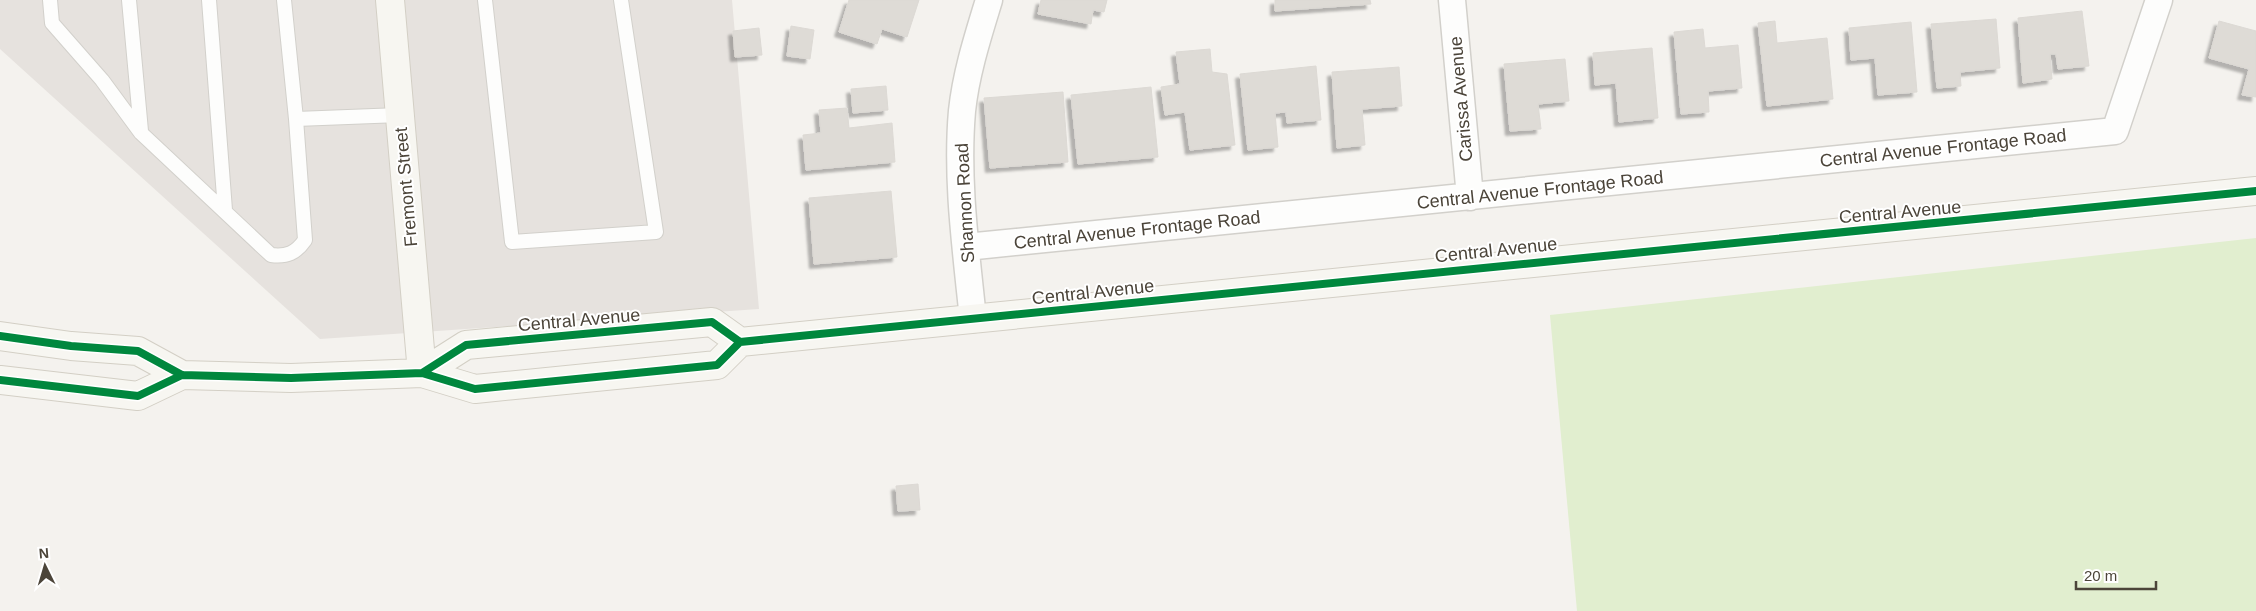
<svg xmlns="http://www.w3.org/2000/svg" width="2256" height="611" viewBox="0 0 2256 611" font-family="Helvetica,sans-serif">
  <style>
    .industrial { fill: #e6e2de }
    .green { fill: #e1eecf }
    .building { fill: #dedbd6; stroke: #dcd9d4; filter: url(#shadow) }
    .lines { fill: none; stroke-linecap: round; stroke-linejoin: round }
    .lane-casing { stroke: #d2d0cb; stroke-width: 16 }
    .street-casing { stroke: #d2d0cb; stroke-width: 29 }
    .secondary-casing { stroke: #d3cfc5; stroke-width: 30 }
    .lane { stroke: #fdfdfc; stroke-width: 14 }
    .street { stroke: #fdfdfc; stroke-width: 26 }
    .secondary { stroke: #f7f6f1; stroke-width: 28 }
    .cycleway-casing { stroke: #fff; stroke-width: 11 }
    .cycleway { stroke: #00873e; stroke-width: 8 }
    .labels { text-anchor: middle; dominant-baseline: central; stroke-width: 4; stroke-linejoin: round; paint-order: stroke }
    .street-label { font-size: 18px; fill: #4b4439; stroke: #fff }
  </style>
  <defs>
    <filter id="shadow"><feDropShadow dx="-4.5" dy="4.5" stdDeviation="1" flood-color="#0004"/></filter>
  </defs>
  <rect width="100%" height="100%" fill="#f4f2ee"/>
  <path class="industrial" d="M0,0h732l27,309 -439,30 -320,-290z"/>
  <path class="green" d="M2256,238v373h-679l-27,-296z"/>
  <path class="building" d="M849,0h70l-12,37 -25,-8 -5,15 -38,-12z
    M1041,0h66l-3,12 -11,-2 -2,14 -53,-10z
    M1275,0h95l1,4 -96,7z
    M2082,11l7,55 -31,3 -2,-15h-6l2,25 -29,4 -5,-65z
    M1996,19l4,49 -40,4 1,14 -24,2 -6,-64z
    M1775,21l2,22 50,-5 6,61 -66,7 -9,-83z
    M2219,21l37,10v66l-14,-2 7,-26 -40,-11z
    M1911,22l6,70 -39,3 -3,-37 -24,2 -2,-32z
    M791,26l23,4 -4,29 -23,-3z
    M759,28l3,27 -27,2 -2,-26z
    M1703,29l2,19 33,-3 4,43 -34,3 1,21 -28,2 -7,-82z
    M1652,48l6,70 -39,4 -3,-39 -21,2 -2,-32z
    M1210,49l2,23 15,2 8,71 -45,5 -5,-38 -20,3 -4,-28 19,-3 -4,-32z
    M1565,59l4,42 -31,3 3,25 -31,2 -6,-67z
    M1316,66l5,54 -34,3 -1,-11 -11,1 3,34 -30,3 -8,-76z
    M1399,67l3,39 -40,3 3,36 -28,3 -5,-76z
    M886,86l2,24 -35,3 -2,-24z
    M1151,87l7,70 -80,7 -7,-69z
    M1063,92l5,70 -78,6 -6,-70z
    M847,108l2,20 43,-5 3,39 -89,8 -3,-35 18,-2 -2,-23z
    M891,191l6,66 -83,7 -5,-66z
    M918,484l2,26 -22,1 -2,-25z"/>
  <g class="lines">
    <g class="lane-casing">
      <path id="lane" d="M50,0l2,23 50,57 39,53 130,122c16,2 25,-2 34,-15l-9,-121
        M129,0l12,131
        M209,0l16,210
        M284,0l12,119 104,-4
        M485,0l27,242 144,-10 -35,-232"/>
    </g>
    <g class="street-casing">
      <path id="street" d="M1452,0l18,197
        M966,247l1149,-116 44,-131
        M973,319c-7,-69 -17,-139 -11,-208 4,-38 16,-75 27,-111"/>
    </g>
    <g class="secondary-casing">
      <path id="secondary" d="M390,0l32,373
        M0,336l71,10 67,5 44,24 109,3 131,-5 53,16 242,-24 23,-23 1516,-151
        M422,373l44,-28 246,-23 28,20
        M0,380l138,16 44,-21"/>
    </g>
    <use href="#lane" class="lane"/>
    <use href="#street" class="street"/>
    <use href="#secondary" class="secondary"/>
    <g class="cycleway-casing">
      <path id="cycleway" d="M0,336l71,10 67,5 44,24 109,3 131,-5 53,16 242,-24 23,-23 1516,-151
        M422,373l44,-28 246,-23 28,20
        M0,380l138,16 44,-21"/>
    </g>
    <use href="#cycleway" class="cycleway"/>
  </g>
  <g class="labels">
    <g class="street-label">
      <text transform="translate(1461 99) rotate(-95)">Carissa Avenue</text>
      <text transform="translate(1943 148) rotate(-6)">Central Avenue Frontage Road</text>
      <text transform="translate(406 187) rotate(-95)">Fremont Street</text>
      <text transform="translate(1540 190) rotate(-6)">Central Avenue Frontage Road</text>
      <text transform="translate(965 203) rotate(-93)">Shannon Road</text>
      <text transform="translate(1900 212) rotate(-5)">Central Avenue</text>
      <text transform="translate(1137 230) rotate(-6)">Central Avenue Frontage Road</text>
      <text transform="translate(1496 250) rotate(-6)">Central Avenue</text>
      <text transform="translate(1093 292) rotate(-6)">Central Avenue</text>
      <text transform="translate(579 320) rotate(-5)">Central Avenue</text>
    </g>
  </g>
  <g transform="translate(45 566) rotate(355)" stroke="#ffffff" stroke-width="4" paint-order="stroke">
  <path d="M0-4L9 19L0 12L-9 19Z" fill="#4b4439"/>
  <text y="-8" font-size="14" font-weight="bold" text-anchor="middle" fill="#4b4439">N</text>
  </g>
  <path d="M2076 581v8h80v-8" fill="none" stroke="#4b4439" stroke-width="2.5"/>
  <text x="2084" y="581" font-size="15" fill="#4b4439" stroke="#ffffff" stroke-width="4" paint-order="stroke">20 m</text>
</svg>
